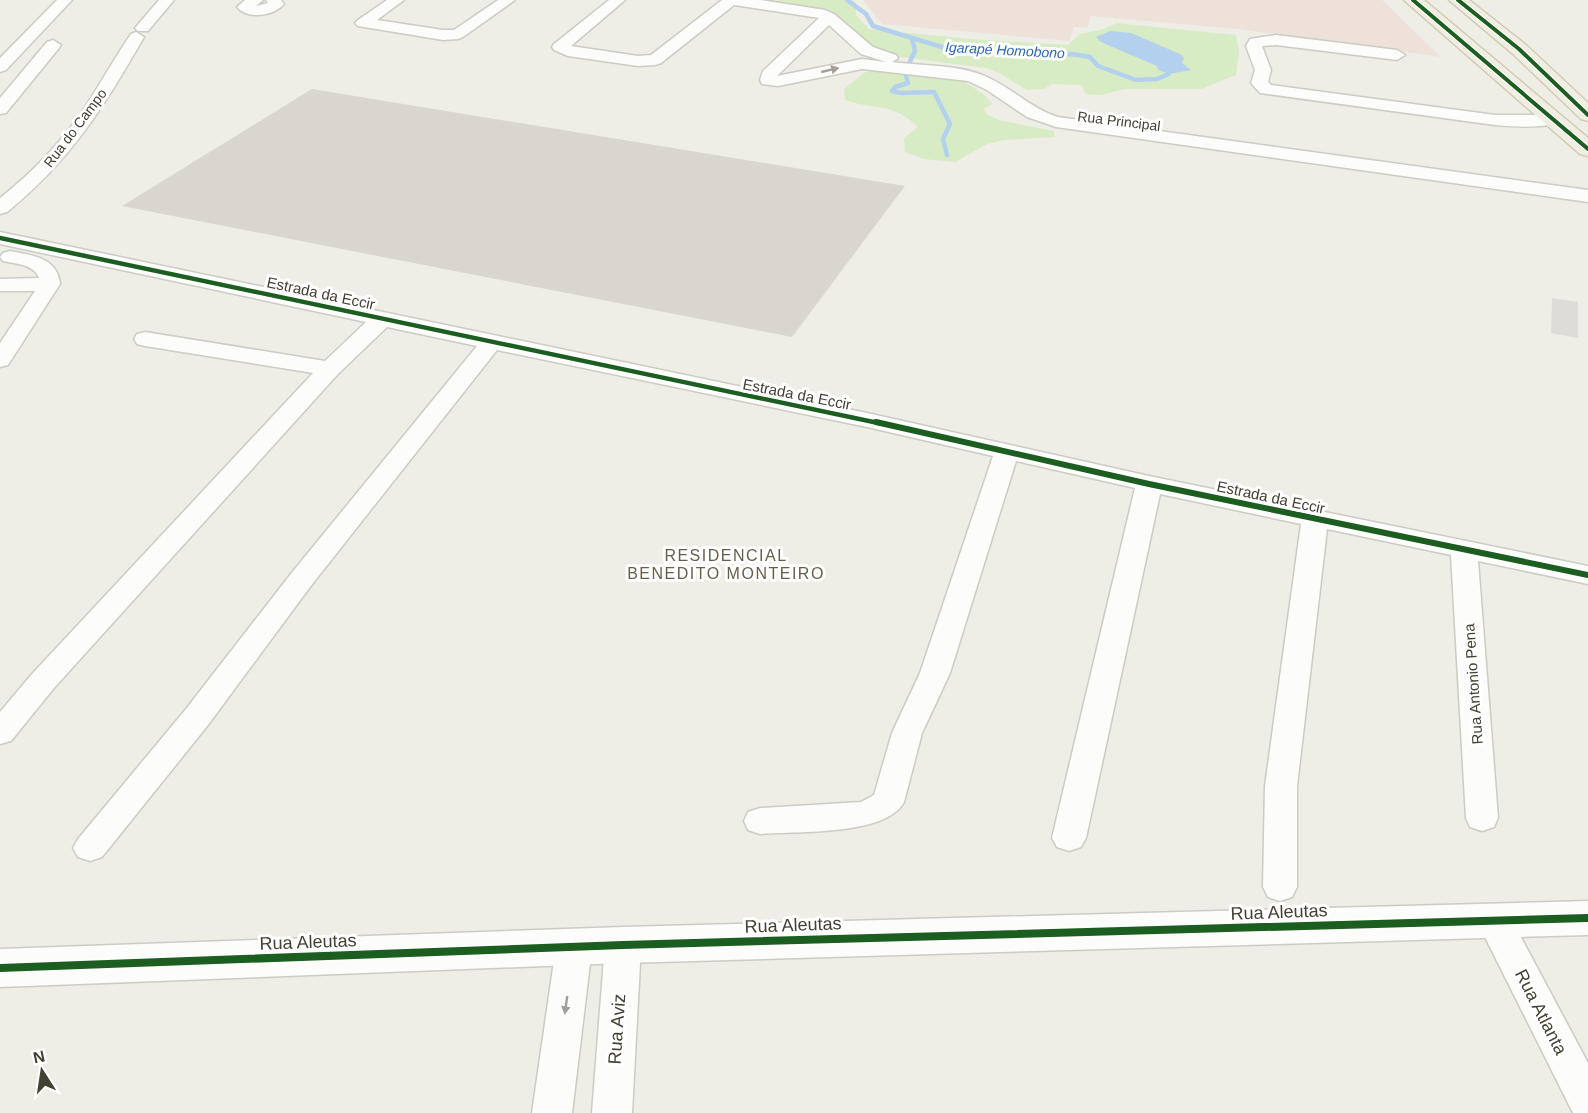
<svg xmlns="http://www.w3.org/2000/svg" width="1588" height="1113" viewBox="0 0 1588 1113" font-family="Arial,sans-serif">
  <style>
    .medical { fill: #eee1da }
    .green { fill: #d7ebc4 }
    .parking { fill: #dddcd6 }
    .water { fill: #b4d0ef }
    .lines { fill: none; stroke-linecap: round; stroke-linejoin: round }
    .stream { stroke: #b4d0ef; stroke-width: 4.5 }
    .building { fill: #d8d6cf }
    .minor-casing { stroke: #cccbc4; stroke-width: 3 }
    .tertiary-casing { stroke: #cccbc4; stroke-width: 3 }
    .primary-casing { stroke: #d2cdb2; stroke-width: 3 }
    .minor { fill: #fcfcfb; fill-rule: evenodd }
    .tertiary { fill: #fcfcfb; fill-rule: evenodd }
    .primary { fill: #f0eee2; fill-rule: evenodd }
    .cycleway-far3-casing { stroke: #fff; stroke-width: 6 }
    .cycleway-far2-casing { stroke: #fff; stroke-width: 8 }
    .cycleway-far1-casing { stroke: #fff; stroke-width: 10 }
    .cycleway-casing { stroke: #fff; stroke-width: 11 }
    .cycleway-far3 { stroke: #1b5e20; stroke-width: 4 }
    .cycleway-far2 { stroke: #1b5e20; stroke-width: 4.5 }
    .cycleway-far1 { stroke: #1b5e20; stroke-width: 6 }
    .cycleway { stroke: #1b5e20; stroke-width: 8 }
    .oneway { fill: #a09e97 }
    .labels { text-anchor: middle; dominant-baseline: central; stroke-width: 6; stroke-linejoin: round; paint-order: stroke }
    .far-water-label { font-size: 14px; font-style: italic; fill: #2868b5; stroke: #fff }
    .far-street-label { font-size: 14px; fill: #444033; stroke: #fff }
    .street-label { font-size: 15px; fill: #444033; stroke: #fff }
    .neighbourhood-label { font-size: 16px; letter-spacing: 1.5px; fill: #685f4a; stroke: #fff }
    .near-street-label { font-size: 18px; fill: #444033; stroke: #fff }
  </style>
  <rect width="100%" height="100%" fill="#eeede6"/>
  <path class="medical" d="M863,0h519l59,57 -202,-28 -148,-13 -4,12 -13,-1 -5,14 -187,-17z"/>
  <path class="green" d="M776,0h76l4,3v12l13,14 101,10 98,6 12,-11 24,-5 12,-6 120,12 3,17 -3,23 -35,14h-77l-22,6 -16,-1 -5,-9 -28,-1 -10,5 -16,1 -28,-17 -12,-5 -103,-13 -14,-6 -42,-38z
    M872,70l93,12 18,12 10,10 -9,4 2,6 13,6 55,11 1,6 -51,3 -17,4 -32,18 -31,-3 -19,-7 -1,-14 14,-11c-27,-26 -42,-16 -73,-27l-1,-11 20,-16z"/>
  <path class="parking" d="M1552,298l26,4v36l-27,-5z"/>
  <path class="water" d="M1110,31l21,2 49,21 4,4 -2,5 9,7 -22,4 -11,-4 -1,-4 -56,-24 -5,-5z"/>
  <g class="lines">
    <path class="stream" d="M847,0l19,14 7,12 72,22 48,3 41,-2 17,6 21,-1 18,3 8,9 38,14 21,-1 12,-5
      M912,38l3,13 -10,21 3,11 -13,4 -3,4 10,2 32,-1 16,32 -7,15 4,16"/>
  </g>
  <path class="building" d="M312,89l593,97 -113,151 -670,-131z"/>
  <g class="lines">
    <g class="minor-casing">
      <path id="minor" d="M57,0h15l-66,70 -6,2v-14z
        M159,0h15l-26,31h-10l-3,-3z
        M245,0h18l-7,6 12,-3 -2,-3h15l3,4c-10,12 -36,16 -47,3z
        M387,0h17l-27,20 66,10h11l44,-30h17l-52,37 -5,2 -15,1 -85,-14 -3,-3 3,-3z
        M609,0h16l-54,46 67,10 13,-1 71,-55h39l64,10 9,4 39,33 23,8 2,3 -6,4c30,4 69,2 97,16 24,11 43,31 69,39l530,73v12l-532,-75 -29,-10 -40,-27 -19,-9 -106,-12 -84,17 -16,-2 -2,-4 3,-9 56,-53 -85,-13 -73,58 -6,2 -17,1 -70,-10 -14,-6 -2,-3 2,-3zM829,25l32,29 25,8 -24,-3 -85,17z
        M136,32l8,5c-40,70 -74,124 -137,175l-7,2v-16c34,-27 63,-57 87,-94 15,-23 28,-47 44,-70z
        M1276,35l121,15 8,5 -8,5 -121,-15 -14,1 9,24 -3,12 3,3 224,30h65l3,4 -3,4c-21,5 -43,4 -65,2l-235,-32 -9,-10 4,-13 -9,-24 4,-7z
        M53,40l8,5 -2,3 -53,65 -6,1v-16l47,-56z
        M0,232l867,181 282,63 439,90v18l-110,-23 20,257 -4,9 -12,4 -12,-4 -4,-9 -15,-263 -124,-26 -30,257v101l-5,10 -12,4 -12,-4 -5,-10 2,-101 36,-262 -141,-30 -74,344 -5,9 -12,4 -12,-4 -5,-9 83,-350 -119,-27 -66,212 -28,60 -18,69c-18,34 -108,29 -144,32l-12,-4 -4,-9 4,-9 12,-4 101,-6 13,-7 18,-62 28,-60 73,-217 -126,-29 -370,-77 -187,237 -102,138 -106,132 -12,4 -12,-4 -5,-9 5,-9 108,-130 104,-134 187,-229 -90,-19 -49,47 -284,314 -43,53 -11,3v-32l32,-38 281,-301 -168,-27 -8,-2 -3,-5 3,-5 8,-2 180,29 41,-39 -366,-78z
        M10,251c22,4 48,7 50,33l-52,81 -8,2v-24l35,-52h-35v-12l39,-1c-5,-14 -23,-14 -36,-17l-3,-4 3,-4z
        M1495,907l12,4 81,152v50h-15l-96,-192 6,-10z
        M623,930l13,5 5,10 -9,168h-40l13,-168 5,-10z
        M574,932l13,5 5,10 -20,166h-40l24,-166 5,-10z"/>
    </g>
    <g class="tertiary-casing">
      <path id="tertiary" d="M1588,901v34l-965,28 -623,24v-38l623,-22z"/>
    </g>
    <g class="primary-casing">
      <path id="primary" d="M1404,0h20l164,138v18l-8,-2z
        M1449,0h20l57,45 62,58v18l-7,-2 -69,-66z"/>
    </g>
    <use href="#minor" class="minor"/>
    <use href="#tertiary" class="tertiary"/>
    <use href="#primary" class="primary"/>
    <g class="cycleway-far3-casing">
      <path id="cycleway-far3" d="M1413,0l175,149
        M1458,0l61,49 69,66"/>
    </g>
    <g class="cycleway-far2-casing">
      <path id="cycleway-far2" d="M0,238l883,186"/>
    </g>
    <g class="cycleway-far1-casing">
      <path id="cycleway-far1" d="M876,422l273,62 439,91"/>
    </g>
    <g class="cycleway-casing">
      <path id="cycleway" d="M0,968l623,-23 965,-27"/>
    </g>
    <use href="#cycleway-far3" class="cycleway-far3"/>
    <use href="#cycleway-far2" class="cycleway-far2"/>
    <use href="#cycleway-far1" class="cycleway-far1"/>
    <use href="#cycleway" class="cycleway"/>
  </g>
  <defs><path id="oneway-solid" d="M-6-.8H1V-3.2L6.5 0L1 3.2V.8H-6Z" transform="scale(1.5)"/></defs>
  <g class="oneway">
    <use href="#oneway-solid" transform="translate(830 70) rotate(-13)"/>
    <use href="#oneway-solid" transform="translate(566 1005) rotate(98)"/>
  </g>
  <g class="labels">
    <g class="far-water-label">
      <text transform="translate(1005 50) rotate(3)">Igarapé Homobono</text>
    </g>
    <g class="far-street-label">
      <text transform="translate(1119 121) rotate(7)">Rua Principal</text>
      <text transform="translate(75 128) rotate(-53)">Rua do Campo</text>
    </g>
    <g class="street-label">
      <text transform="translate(321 293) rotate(12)">Estrada da Eccir</text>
      <text transform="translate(797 394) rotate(11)">Estrada da Eccir</text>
      <text transform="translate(1271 497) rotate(12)">Estrada da Eccir</text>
      <text transform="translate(1473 684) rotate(-94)">Rua Antonio Pena</text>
    </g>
    <g class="neighbourhood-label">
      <text x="726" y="555">RESIDENCIAL<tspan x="726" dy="18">BENEDITO MONTEIRO</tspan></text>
    </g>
    <g class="near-street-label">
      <text transform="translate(1279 912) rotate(-2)">Rua Aleutas</text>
      <text transform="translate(793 925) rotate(-2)">Rua Aleutas</text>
      <text transform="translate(308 942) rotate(-2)">Rua Aleutas</text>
      <text transform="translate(1541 1012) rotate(63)">Rua Atlanta</text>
      <text transform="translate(617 1029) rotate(-86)">Rua Aviz</text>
    </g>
  </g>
  <g transform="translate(42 1071) rotate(348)" stroke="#ffffff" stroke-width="4.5" paint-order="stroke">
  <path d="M0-4.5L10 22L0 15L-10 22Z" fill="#444033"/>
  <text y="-9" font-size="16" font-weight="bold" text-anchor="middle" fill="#444033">N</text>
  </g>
</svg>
